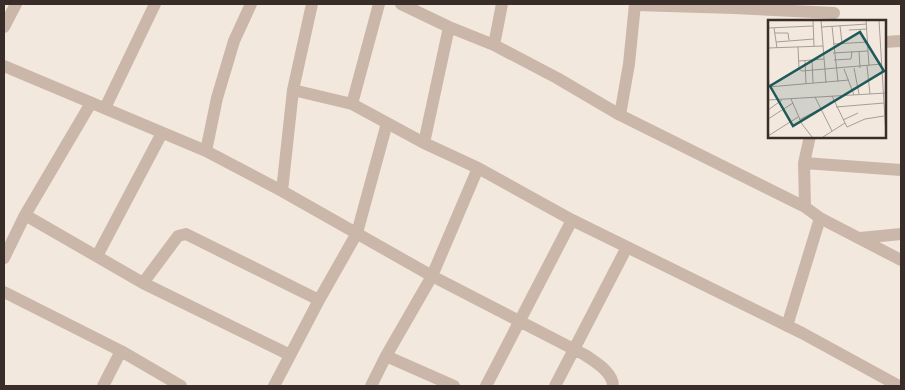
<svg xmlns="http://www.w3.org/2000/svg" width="905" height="390" viewBox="0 0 905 390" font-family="Cabin,sans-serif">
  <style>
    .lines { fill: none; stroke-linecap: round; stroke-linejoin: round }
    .minor { stroke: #cbb7a9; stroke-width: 12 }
    .inset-road { fill: none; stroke: #a89d96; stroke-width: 1 }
    .view { fill: #1e5a5a; fill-opacity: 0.15; stroke: #1e5a5a; stroke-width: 2.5 }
    .inset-edge { fill: none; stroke: #382d29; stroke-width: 2.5 }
  </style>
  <rect width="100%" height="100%" fill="#f3e8de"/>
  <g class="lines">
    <path class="minor" d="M401,4l48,23 45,18 63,33 63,37 185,92 15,11 81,42
      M635,5l99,3 100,5
      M4,27l12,-23
      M884,42l17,-1
      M494,45l8,-41
      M4,66l202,85 76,40 150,85 153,79c10,7 28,17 28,31
      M293,90l59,14 72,39 54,25 94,52 230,113 97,53
      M352,104l27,-100
      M105,108l50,-104
      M620,115l9,-51 6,-60
      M424,143l25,-116
      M206,151l11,-53 17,-57 17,-37
      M804,163l97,7
      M282,191l11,-101 19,-86
      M805,207l-1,-44 6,-27
      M25,215l118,68 147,72
      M860,238l41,-4
      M97,256l65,-123
      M4,258l21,-43 66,-112
      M143,283l35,-47 8,-2 133,66
      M4,292l117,59 60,35
      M787,326l33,-108
      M386,356l68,30
      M103,386l18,-35
      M274,386l45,-86 38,-67 30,-110
      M371,386l15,-30 46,-80 46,-108
      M486,386l86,-166
      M555,386l72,-139"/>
  </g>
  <g transform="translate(768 20)">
    <rect width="118" height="118" fill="#f3e8de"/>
    <path class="inset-road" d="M45,0l1,26M53,0l5,63M98,0l3,46M111,0l7,116M64,6l6,56M72,6l2,17M54,7l45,-3M0,8l45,-2M6,8l3,20M81,10l18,-1M7,13h13l1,7M8,22l38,-3M65,24l35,-2M30,27l1,22 3,2 80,-7M0,28l55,-2M91,31l1,17M65,33l35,-2M37,40l1,24M44,40l1,23M66,40l17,-1 1,-8M31,41l25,-2M99,46l3,28M0,48l1,19M86,48l5,26M76,49l10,26M0,67l81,-7M64,76l15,31 18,-8 19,-3M47,77l17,34M23,79l11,25 10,13M0,80l118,-7M68,87l48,-4M0,90l14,-10M0,99l25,-16M31,100l21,-11M75,100l15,-7M0,116l30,-19M55,117l22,-14"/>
    <path class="view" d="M92,12l24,39 -91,55 -23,-40z"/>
    <rect width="118" height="118" class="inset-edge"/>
  </g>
  <rect width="905" height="390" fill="none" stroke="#382d29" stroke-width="10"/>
</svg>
